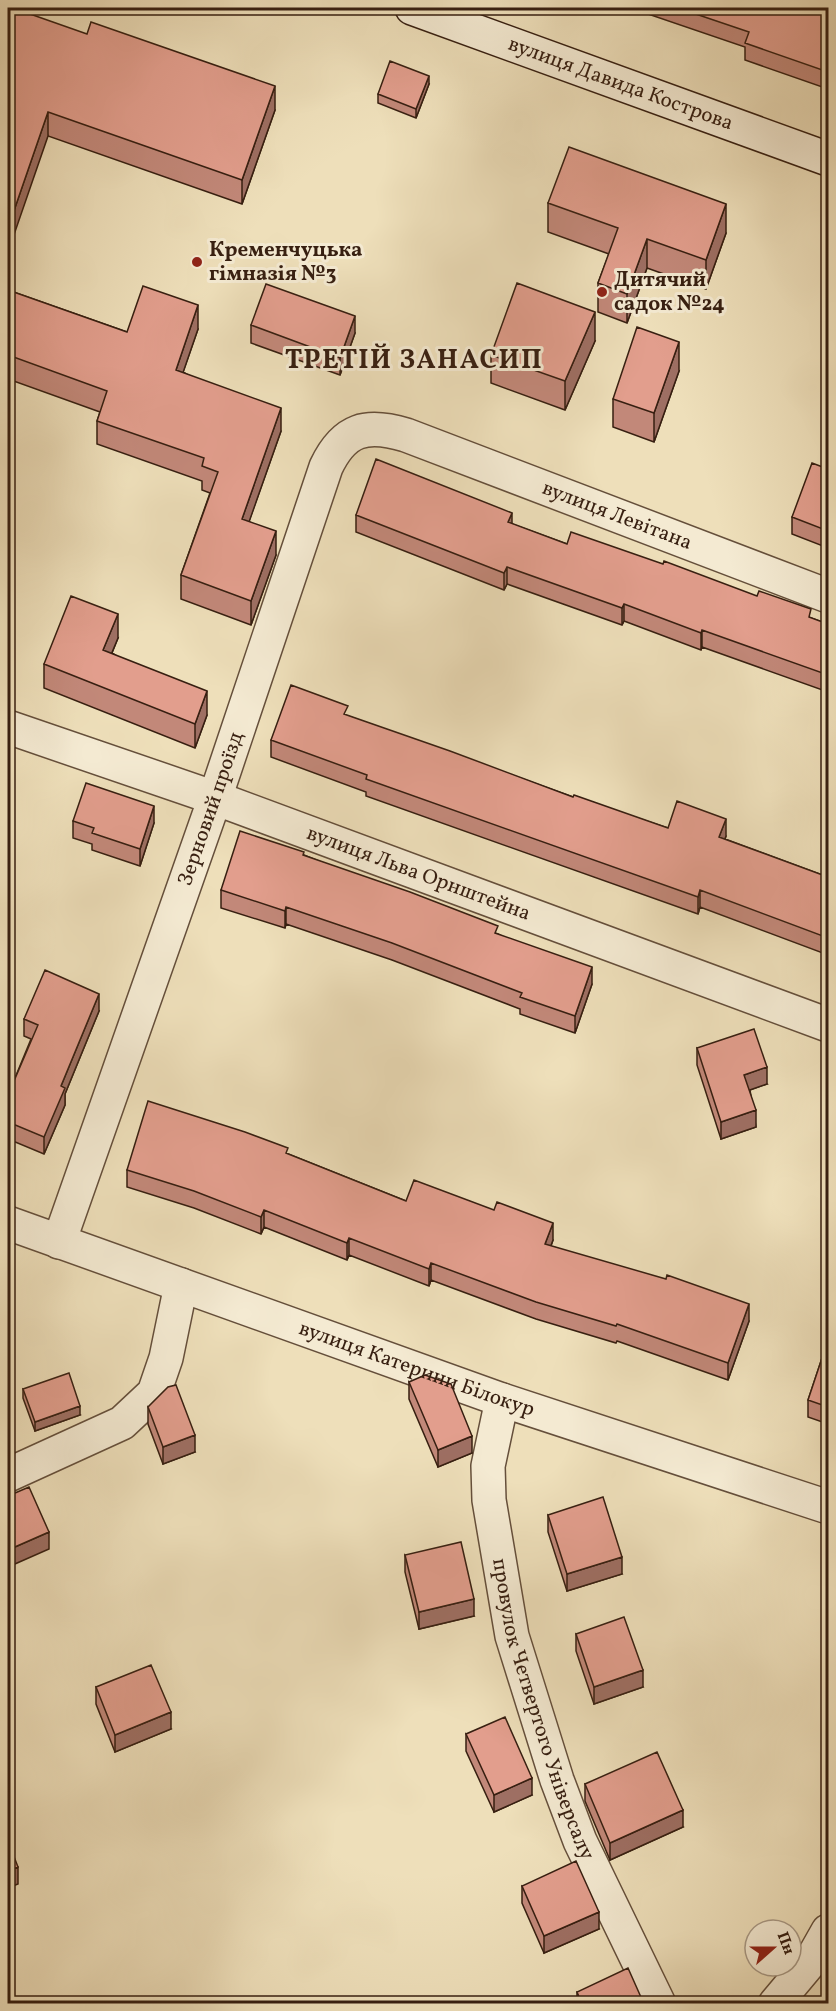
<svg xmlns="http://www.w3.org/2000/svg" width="836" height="2011" viewBox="0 0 836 2011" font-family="Vollkorn,serif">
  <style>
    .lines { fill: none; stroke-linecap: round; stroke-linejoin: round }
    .street-casing { stroke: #654f3b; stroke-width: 36 }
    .secondary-casing { stroke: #371f11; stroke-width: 36 }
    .street { stroke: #f4ead2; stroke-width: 33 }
    .secondary { stroke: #f4ead2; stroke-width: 33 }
    .wall { fill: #c28879; stroke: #371f11; stroke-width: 1.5 }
    .shaded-wall { fill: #9e6f63; stroke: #371f11; stroke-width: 1.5 }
    .building { fill: #e29e8d; stroke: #371f11; stroke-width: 1.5 }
    .poi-dot { fill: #8f2418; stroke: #f4ead2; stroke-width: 2 }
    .labels { text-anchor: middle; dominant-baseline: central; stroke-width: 6; stroke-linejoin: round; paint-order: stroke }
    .street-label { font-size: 21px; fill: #371f11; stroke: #f4ead2 }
    .poi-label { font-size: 21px; font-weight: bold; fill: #371f11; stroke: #f4ead2; text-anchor: start }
    .district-label { font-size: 27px; font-weight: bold; letter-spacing: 1.5px; fill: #371f11; stroke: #f4ead2 }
  </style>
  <rect width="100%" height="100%" fill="#eedfba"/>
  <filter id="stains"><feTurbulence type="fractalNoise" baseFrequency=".00333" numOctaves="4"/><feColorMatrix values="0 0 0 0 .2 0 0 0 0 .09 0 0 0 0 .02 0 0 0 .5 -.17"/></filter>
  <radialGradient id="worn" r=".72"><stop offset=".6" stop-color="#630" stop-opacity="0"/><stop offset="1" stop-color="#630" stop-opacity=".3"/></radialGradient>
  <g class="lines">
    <g class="street-casing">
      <g id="street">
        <path id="s1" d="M8,727l207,71 613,227"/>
        <path id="s2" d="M8,1223l494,177 326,107"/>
        <path id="s3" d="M59,1242l156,-444 111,-331c18,-38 40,-44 80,-32l422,161"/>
        <path id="s4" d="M502,1400l-14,66 1,34 23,136 45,144 23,61 79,163"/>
        <path d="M8,1475l114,-52 32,-30 12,-35 15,-73"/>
        <path d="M775,2004l36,-43 17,-30"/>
      </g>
    </g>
    <g class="secondary-casing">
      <g id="secondary">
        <path id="s5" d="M412,8l416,151"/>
      </g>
    </g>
    <use href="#street" class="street"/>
    <use href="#secondary" class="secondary"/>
  </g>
  <path class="wall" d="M645,8h168l15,5v76l-83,-29v-13l-100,-34z
    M8,25l267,85 -33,94 -194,-68z
    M429,84l-13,34 -38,-15v-9z
    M548,203l178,30 -20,56 -59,-21 -20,55 -29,-11v-29l11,-29 -61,-22z
    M8,290l119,42 71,-3 -15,43 98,59 -32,90 27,34 -25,70 -70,-26v-24l29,-82 -8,-3v-9l-105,-37v-23l3,-9 -92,-33z
    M251,325l104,8 -15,42 -89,-32z
    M595,341l-30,69 -74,-27v-28z
    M679,371l-25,71 -41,-15v-28z
    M828,469v79l-36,-14v-17z
    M356,515l156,9 55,20 244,74 17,6v68l-126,-45 -1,3 -77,-29 -2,4 -115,-41 -3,6 -148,-58z
    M118,638l-6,15 95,62 -12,33 -151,-60v-24z
    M348,716l225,81 95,31 58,8 -1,3 103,38v78l-128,-48 -2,7 -332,-118v-4l-95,-35v-17z
    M73,821l81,2 -14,43 -48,-16v-6l-19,-6z
    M304,855l194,79 94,50 -17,49 -55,-19v-5l-128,-49 -106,-36 -1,4 -64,-20v-18z
    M99,1011l-34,83v11l-21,49 -36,-15v-44l23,-56 -7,-3v-17z
    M697,1048l70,36 -17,6 6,37 -35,12 -24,-74z
    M288,1154l118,47 147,39 -2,6 198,75 -21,59 -111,-39 -1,2 -80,-24 -105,-39 -2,6 -80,-31 -2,5 -83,-33 -3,7 -67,-26 -67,-21v-17z
    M828,1340v84l-20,-7v-17z
    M409,1382l63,71 -34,14 -29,-68z
    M23,1389l57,26 -45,16 -12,-33z
    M148,1407l47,45 -32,12 -15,-40z
    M548,1515l74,59 -55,17 -19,-59z
    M405,1555l69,61 -55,13 -14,-57z
    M576,1634l67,53 -49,17 -18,-53z
    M96,1687l75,42 -56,23 -19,-48z
    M466,1734l66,61 -38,17 -28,-61z
    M585,1784l98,43 -73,33 -25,-59z
    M522,1886l77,43 -55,24 -22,-50z
    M577,1992l67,12h-67z"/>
  <path class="shaded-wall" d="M429,76v8l-13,34v-9z
    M275,86v24l-33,94v-24z
    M48,112v24l-40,116v-24z
    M726,204v29l-20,56v-29z
    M647,239v29l-20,55v-29z
    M198,305v24l-22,64v-23z
    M595,312v29l-30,69v-29z
    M355,316v17l-15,42v-17z
    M679,342v29l-25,71v-29z
    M281,408v23l-39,111v-23z
    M512,513v17l-4,-8z
    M276,531v24l-25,70v-24z
    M507,567v17l-3,6v-17z
    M624,604v17l-2,4v-17z
    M118,614v24l-15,36v-24z
    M702,630v17l-1,3v-17z
    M207,691v24l-12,33v-24z
    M154,806v17l-14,43v-17z
    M726,819v17l-7,18v-17z
    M10,887v17l-2,8v-17z
    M700,890v17l-2,7v-17z
    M286,907v17l-1,4v-17z
    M592,967v17l-17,49v-17z
    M99,994v17l-34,83v11l-21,49v-17l17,-51z
    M767,1067v17l-23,8v-17z
    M756,1110v17l-35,12v-17z
    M264,1210v17l-3,7v-17z
    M553,1223v17l-8,21v-17z
    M349,1238v17l-2,5v-17z
    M431,1263v17l-2,6v-17z
    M749,1304v17l-21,59v-17z
    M80,1406v9l-45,16v-9z
    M195,1435v17l-32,12v-17z
    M472,1436v17l-34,14v-17z
    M49,1532v17l-41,18v-17z
    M622,1557v17l-55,17v-17z
    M474,1599v17l-55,13v-17z
    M643,1670v17l-49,17v-17z
    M171,1712v17l-56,23v-17z
    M532,1778v17l-38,17v-17z
    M683,1810v17l-73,33v-17z
    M18,1867v17l-10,4v-17z
    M599,1912v17l-55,24v-17z"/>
  <path class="building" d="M13,8l74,26 4,-12 184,64 -33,94 -194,-68 -40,116v-203z
    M678,8h135l15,5v59l-83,-29 4,-11z
    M390,61l39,15 -13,33 -38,-15z
    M569,147l157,57 -20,56 -59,-21 -20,55 -29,-11 20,-55 -70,-25z
    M517,283l78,29 -30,69 -74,-26z
    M266,284l89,32 -15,42 -89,-33z
    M143,286l55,19 -22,65 105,38 -39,111 34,12 -25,70 -70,-26 37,-103 -16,-6 2,-8 -107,-37 10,-30 -99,-36v-65l119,42z
    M637,327l42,15 -25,71 -41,-14z
    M376,459l136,54 -4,9 59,22 4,-12 92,32 1,-3 93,35 2,-5 52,18 -2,8 19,7v51l-126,-45 -1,3 -77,-29 -2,4 -115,-41 -3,6 -148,-58z
    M812,463l16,6v62l-36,-14z
    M71,596l47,18 -15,36 104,41 -12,33 -151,-60z
    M291,685l57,21 -4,8 106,37 123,46 1,-2 94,33 9,-27 49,18 -7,18 109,40v61l-128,-48 -2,7 -332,-118 1,-4 -96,-35z
    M86,783l68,23 -14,43 -48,-16 2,-5 -21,-7z
    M240,831l64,21 -1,3 107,37 88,34 -3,7 97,34 -17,49 -55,-19 2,-4 -130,-50 -106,-36 -1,4 -64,-21z
    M8,886l2,1 -2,8z
    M45,970l54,24 -38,92 4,2 -21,49 -36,-15v-27l30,-70 -14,-6z
    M754,1029l13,38 -23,8 12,35 -35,12 -24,-74z
    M148,1101l97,31 43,16 -2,5 120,48 8,-21 80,30 3,-8 56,21 -8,21 121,35 1,-4 82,29 -21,59 -111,-39 -1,2 -80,-24 -105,-39 -2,6 -80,-31 -2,5 -83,-33 -3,7 -67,-26 -67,-21z
    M828,1340v67l-20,-7z
    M69,1373l11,33 -45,16 -12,-33z
    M425,1375l26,9 21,52 -34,14 -29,-68z
    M176,1385l19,50 -32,12 -15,-40 20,-20z
    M29,1487l20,45 -41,18v-54z
    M603,1497l19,60 -55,17 -19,-59z
    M461,1542l13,57 -55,13 -14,-57z
    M624,1617l19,53 -49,17 -18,-53z
    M151,1665l20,47 -56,23 -19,-48z
    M505,1717l27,61 -38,17 -28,-61z
    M657,1752l26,58 -73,33 -25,-59z
    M8,1841l10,26 -10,4z
    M576,1861l23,51 -55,24 -22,-50z
    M628,1968l16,36h-62l-5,-12z"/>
  <g class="poi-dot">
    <circle cx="197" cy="262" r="6"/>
    <circle cx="602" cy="292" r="6"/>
  </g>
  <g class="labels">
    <g class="street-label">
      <text stroke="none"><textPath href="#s5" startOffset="222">вулиця Давида Кострова</textPath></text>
      <text stroke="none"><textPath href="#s3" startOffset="1143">вулиця Левітана</textPath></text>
      <text stroke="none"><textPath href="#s3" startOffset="459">Зерновий проїзд</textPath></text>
      <text stroke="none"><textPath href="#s1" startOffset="436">вулиця Льва Орнштейна</textPath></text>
      <text stroke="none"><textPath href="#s2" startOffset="434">вулиця Катерини Білокур</textPath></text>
      <text stroke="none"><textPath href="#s4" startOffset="318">провулок Четвертого Універсалу</textPath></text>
    </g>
    <g class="poi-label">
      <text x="209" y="250">Кременчуцька<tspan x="209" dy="24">гімназія №3</tspan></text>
      <text x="614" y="280">Дитячий<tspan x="614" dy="24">садок №24</tspan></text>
    </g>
    <g class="district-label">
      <text x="414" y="361">ТРЕТІЙ ЗАНАСИП</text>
    </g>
  </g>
  <rect width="836" height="2011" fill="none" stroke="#eedfba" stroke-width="30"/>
  <rect x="9" y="9" width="818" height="1993" fill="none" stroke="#371f11" stroke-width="3"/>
  <rect x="15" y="15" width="806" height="1981" fill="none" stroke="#371f11" stroke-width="1.5"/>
  <g transform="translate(773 1948) rotate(69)"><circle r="28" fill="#f4ead2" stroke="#a89985" stroke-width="1.5"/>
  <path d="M0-4.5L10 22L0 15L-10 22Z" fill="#8f2418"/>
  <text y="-9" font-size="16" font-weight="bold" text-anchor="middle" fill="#371f11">Пн</text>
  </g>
  <rect width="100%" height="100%" filter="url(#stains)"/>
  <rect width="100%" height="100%" fill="url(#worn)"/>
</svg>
